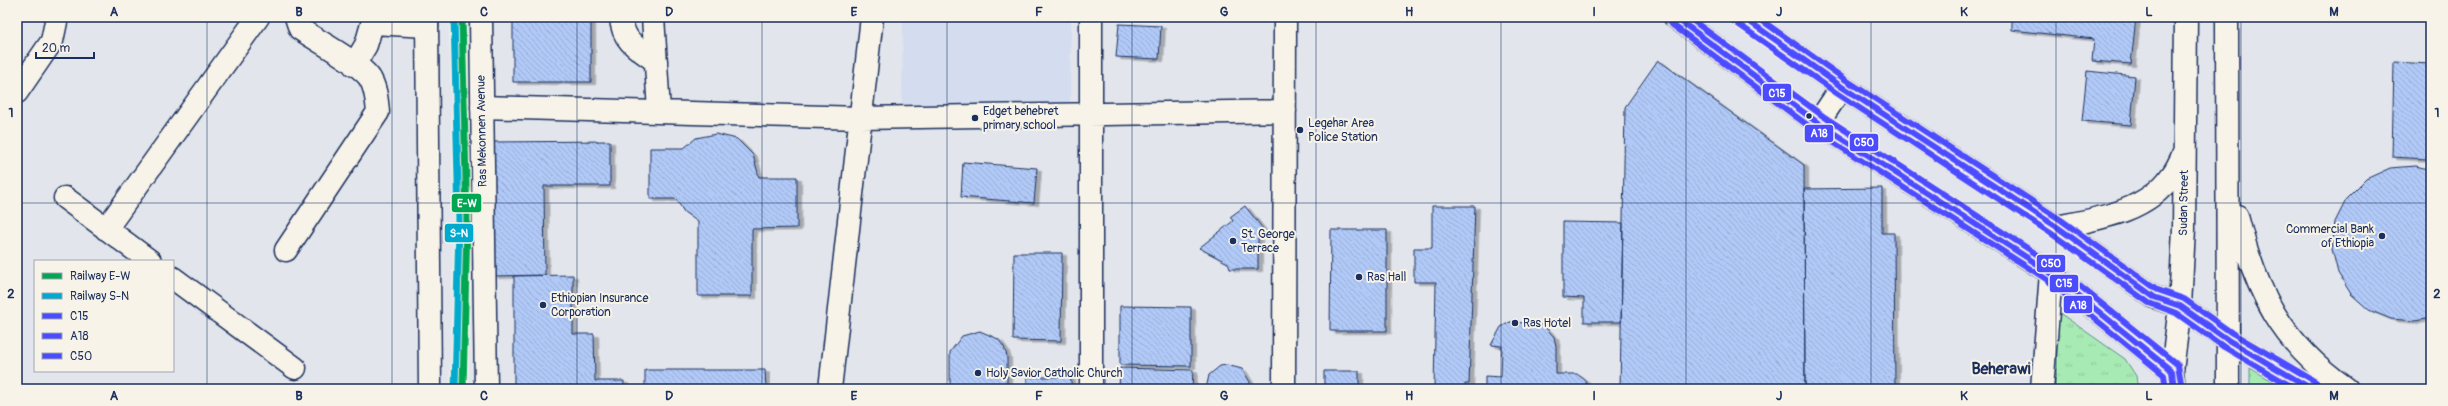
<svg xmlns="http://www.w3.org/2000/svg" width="2448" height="406" viewBox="0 0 2448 406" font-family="Pangolin,sans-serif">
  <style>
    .built { fill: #d3ddef }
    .grass { fill: url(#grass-tufts); stroke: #628c89 }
    .building { fill: url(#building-back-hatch); stroke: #1b2f5e; filter: url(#shadow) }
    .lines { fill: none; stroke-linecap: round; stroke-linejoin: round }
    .minor-casing { stroke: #1b2f5e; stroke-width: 25 }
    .major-casing { stroke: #1b2f5e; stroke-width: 25 }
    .minor { stroke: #f7f3e8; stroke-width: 22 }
    .major { stroke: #f7f3e8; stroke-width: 22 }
    .bus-1-casing { stroke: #f7f3e8; stroke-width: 9 }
    .bus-2-casing { stroke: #f7f3e8; stroke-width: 9 }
    .bus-3-casing { stroke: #f7f3e8; stroke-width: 9 }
    .bus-1 { stroke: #4c4cff; stroke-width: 6 }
    .bus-2 { stroke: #4c4cff; stroke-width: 6 }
    .bus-3 { stroke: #4c4cff; stroke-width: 6 }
    .rail-1-casing { stroke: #f7f3e8; stroke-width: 10 }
    .rail-2-casing { stroke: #f7f3e8; stroke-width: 10 }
    .rail-1 { stroke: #00a651; stroke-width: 7 }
    .rail-2 { stroke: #00a9ce; stroke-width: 7 }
    .grid { fill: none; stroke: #1b2f5e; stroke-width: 1; stroke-opacity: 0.55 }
    .bus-dot { fill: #1b2f5e; stroke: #f7f3e8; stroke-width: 1.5 }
    .labels { text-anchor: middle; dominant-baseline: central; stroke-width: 4; stroke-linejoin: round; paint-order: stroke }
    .poi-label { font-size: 12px; fill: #1b2f5e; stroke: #f7f3e8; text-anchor: start }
    .street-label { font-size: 12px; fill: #1b2f5e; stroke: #f7f3e8 }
    .district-label { font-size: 16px; font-weight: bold; fill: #1b2f5e; stroke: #f7f3e8 }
    .line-badge { stroke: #f7f3e8; stroke-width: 1.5 }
    .badge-label { font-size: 11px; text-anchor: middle; font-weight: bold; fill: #fff }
    .neatline { fill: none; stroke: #1b2f5e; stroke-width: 1.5 }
    .grid-label { font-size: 13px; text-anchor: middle; font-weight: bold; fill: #1b2f5e }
  </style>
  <defs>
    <pattern id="grass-tufts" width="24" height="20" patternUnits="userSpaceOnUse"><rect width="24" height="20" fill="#a8eab4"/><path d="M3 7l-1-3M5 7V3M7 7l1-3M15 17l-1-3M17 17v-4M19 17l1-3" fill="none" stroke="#90c99d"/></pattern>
    <pattern id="building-back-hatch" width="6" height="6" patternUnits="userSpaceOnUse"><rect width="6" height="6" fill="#b1c9f7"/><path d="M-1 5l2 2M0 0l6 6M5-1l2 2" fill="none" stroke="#98add6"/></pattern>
    <filter id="shadow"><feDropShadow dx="4.5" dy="2.5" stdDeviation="0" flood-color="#0004"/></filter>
  </defs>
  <rect width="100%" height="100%" fill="#e2e6ec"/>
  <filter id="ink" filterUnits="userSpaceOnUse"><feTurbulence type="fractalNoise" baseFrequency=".025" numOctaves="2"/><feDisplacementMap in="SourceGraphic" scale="8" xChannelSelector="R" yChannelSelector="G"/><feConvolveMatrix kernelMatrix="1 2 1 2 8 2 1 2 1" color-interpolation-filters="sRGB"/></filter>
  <g filter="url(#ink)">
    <path class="built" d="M903,17h168l-1,88 -168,-1z"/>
    <path class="grass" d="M2051,307l74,52 11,17 2,13h-93z
      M2250,368l36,21h-36z"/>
    <path class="building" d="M513,17h78v65h-78z
      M2012,17h124l-5,47 -39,-3 2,-22 -82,-9z
      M1119,24l42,2 -2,33 -43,-2z
      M1658,60l146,105 1,224h-185l5,-282z
      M2394,62l36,2 -3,95 -35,-2z
      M2087,71l48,5 -4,49 -49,-4z
      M716,134l21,5 16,16 6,22h38v51l-45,1v67h-54v-74l-14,-10 -8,-13h-26v-51h34l12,-10z
      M610,141v45h-66l1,89 -51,1v-134z
      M963,162l74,6 -3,35 -73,-6z
      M2416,166l15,4v148l-16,3 -24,-2 -22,-9 -18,-16 -13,-21 -6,-24 3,-27 12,-24 19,-19 24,-11z
      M1882,188v45h12l1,156h-90l-1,-200z
      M1245,206l18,23 -5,4v36h-28l-2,-6 -29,-15 34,-27 -3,-4z
      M1432,206h43l-6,178h-4v5h-31l2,-107h-22v-34h18z
      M1563,222l60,1 -2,99h-37v-24l-21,-1z
      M1331,230h56v101h-57z
      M1014,253h48l-1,88 -48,-1z
      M573,275v59h21l1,47h29v8h-110v-113z
      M1120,306l71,1v59l-71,-1z
      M1510,322l29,2 8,5 7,8 2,9v28h21l8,6 3,9h-103v-13l16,1 1,-31 -11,-1 10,-18z
      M980,331l18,8 6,8 3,9v33h-57v-37l12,-16z
      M1227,365l15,4 8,13v7h-44l3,-14 11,-9z
      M1120,368l73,2 -1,19h-73z
      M645,370h120l1,19h-121z
      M1324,371h35v18h-35z
      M1027,377h44v12h-56l12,-1z"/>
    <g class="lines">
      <g class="minor-casing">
        <path id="minor" d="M621,17c1,24 17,32 35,44
          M653,17l6,94
          M1091,17v372
          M373,23l54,3
          M354,65l12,-20 8,-28
          M17,92l35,-51 5,-24
          M482,107l378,11 425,-7
          M65,198l85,63
          M106,229l152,-212
          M286,250l92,-138c-1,-11 -2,-25 -9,-35 -11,-15 -53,-37 -69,-48l-4,-12
          M173,278l122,90
          M830,389l42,-372
          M1284,389l1,-372
          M2042,389l9,-116"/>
      </g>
      <g class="major-casing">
        <path id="major" d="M427,17l3,372
          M481,17l5,372
          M1675,17l143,106 233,150 121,98
          M1743,17l99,70 215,140 97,70 26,9 48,34 84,49
          M2227,17l1,372
          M1818,123l24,-36
          M2237,216c19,76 44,127 110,173
          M2057,227c40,-8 90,-15 115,-52 5,-6 8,-14 12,-22
          M2174,389l-2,-18 8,-65 4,-77 2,-212"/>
      </g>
      <use href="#minor" class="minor"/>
      <use href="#major" class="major"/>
      <g class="bus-1-casing">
        <path id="bus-1" d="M1675,17l143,106 233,150 121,98 2,18
          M1743,17l99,70 215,140 97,70 26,9 48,34 84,49"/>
      </g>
      <g class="bus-2-casing">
        <path id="bus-2" d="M1670,23l144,107 232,149 118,96 2,14
          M1738,24l100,70 214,140 97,69 27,10 48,34 72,42"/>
      </g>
      <g class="bus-3-casing">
        <path id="bus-3" d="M1688,17l135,99 232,150 123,99 4,23
          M1757,17l89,63 215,140 97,70 26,9 48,34 84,49"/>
      </g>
      <use href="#bus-1" class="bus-1"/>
      <use href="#bus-2" class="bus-2"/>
      <use href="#bus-3" class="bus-3"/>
      <g class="rail-1-casing">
        <path id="rail-1" d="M462,17l5,206 -4,166"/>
      </g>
      <g class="rail-2-casing">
        <path id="rail-2" d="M454,17l5,206 -4,166"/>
      </g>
      <use href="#rail-1" class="rail-1"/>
      <use href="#rail-2" class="rail-2"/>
    </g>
  </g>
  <path class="grid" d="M207,17v372M392,17v372M577,17v372M762,17v372M947,17v372M1132,17v372M1316,17v372M1501,17v372M1686,17v372M1871,17v372M2056,17v372M2241,17v372M17,203h2414"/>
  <g class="bus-dot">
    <circle cx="1809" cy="116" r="3.5"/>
    <circle cx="975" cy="118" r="4"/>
    <circle cx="1300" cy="130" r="4"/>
    <circle cx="2382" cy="236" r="4"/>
    <circle cx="1233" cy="241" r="4"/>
    <circle cx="1359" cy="277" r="4"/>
    <circle cx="543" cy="305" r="4"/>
    <circle cx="1515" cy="323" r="4"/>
    <circle cx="978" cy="373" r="4"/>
  </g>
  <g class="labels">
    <g class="poi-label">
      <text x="983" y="111">Edget behebret<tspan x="983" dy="14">primary school</tspan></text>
      <text x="1308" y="123">Legehar Area<tspan x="1308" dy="14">Police Station</tspan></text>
      <text x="2374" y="229" text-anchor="end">Commercial Bank<tspan x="2374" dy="14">of Ethiopia</tspan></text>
      <text x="1241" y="234">St. George<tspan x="1241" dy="14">Terrace</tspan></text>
      <text x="1367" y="277">Ras Hall</text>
      <text x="551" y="298">Ethiopian Insurance<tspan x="551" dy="14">Corporation</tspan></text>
      <text x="1523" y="323">Ras Hotel</text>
      <text x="986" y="373">Holy Savior Catholic Church</text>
    </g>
    <g class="street-label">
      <text transform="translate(482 131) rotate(-91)">Ras Mekonnen Avenue</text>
      <text transform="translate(2184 203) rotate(-89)">Sudan Street</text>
    </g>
    <g class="district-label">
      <text x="2001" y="369">Beherawi</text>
    </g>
  </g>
  <g class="line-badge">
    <rect x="1762" y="83" width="30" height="19" rx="4" fill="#4c4cff"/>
    <rect x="1804" y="124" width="30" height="19" rx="4" fill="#4c4cff"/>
    <rect x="1849" y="133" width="30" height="19" rx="4" fill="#4c4cff"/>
    <rect x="451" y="193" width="31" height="20" rx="4" fill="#00a651"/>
    <rect x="444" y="223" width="30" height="20" rx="4" fill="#00a9ce"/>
    <rect x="2036" y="254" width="30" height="19" rx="4" fill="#4c4cff"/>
    <rect x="2049" y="274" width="30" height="19" rx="4" fill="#4c4cff"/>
    <rect x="2063" y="295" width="30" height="19" rx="4" fill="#4c4cff"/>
  </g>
  <g class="badge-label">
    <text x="1777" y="97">C15</text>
    <text x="1819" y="137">A18</text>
    <text x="1864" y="146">C50</text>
    <text x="467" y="207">E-W</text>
    <text x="459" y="237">S-N</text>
    <text x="2051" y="267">C50</text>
    <text x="2064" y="287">C15</text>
    <text x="2078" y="309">A18</text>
  </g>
  <rect width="2448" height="406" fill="none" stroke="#f7f3e8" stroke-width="44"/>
  <rect x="34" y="260" width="140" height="112" fill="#f7f3e8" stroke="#9fa5b1"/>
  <rect x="42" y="273" width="20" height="6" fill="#00a651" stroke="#9fa5b1"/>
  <text x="70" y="280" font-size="12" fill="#1b2f5e">Railway E-W</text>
  <rect x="42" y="293" width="20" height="6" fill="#00a9ce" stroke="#9fa5b1"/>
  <text x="70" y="300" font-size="12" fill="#1b2f5e">Railway S-N</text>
  <rect x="42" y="313" width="20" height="6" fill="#4c4cff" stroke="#9fa5b1"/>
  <text x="70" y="320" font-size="12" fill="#1b2f5e">C15</text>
  <rect x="42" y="333" width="20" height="6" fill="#4c4cff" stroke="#9fa5b1"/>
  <text x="70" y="340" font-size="12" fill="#1b2f5e">A18</text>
  <rect x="42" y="353" width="20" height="6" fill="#4c4cff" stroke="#9fa5b1"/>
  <text x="70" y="360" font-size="12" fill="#1b2f5e">C50</text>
  <path d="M36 52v6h58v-6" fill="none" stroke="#1b2f5e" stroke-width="2"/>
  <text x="42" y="52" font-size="12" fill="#1b2f5e" stroke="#f7f3e8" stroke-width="3" paint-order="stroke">20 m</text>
  <rect x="22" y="22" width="2404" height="362" class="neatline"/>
  <g class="grid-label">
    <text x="114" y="16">A</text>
    <text x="299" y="16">B</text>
    <text x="484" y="16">C</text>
    <text x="669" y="16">D</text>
    <text x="854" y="16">E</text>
    <text x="1039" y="16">F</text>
    <text x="1224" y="16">G</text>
    <text x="1409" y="16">H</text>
    <text x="1594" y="16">I</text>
    <text x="1779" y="16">J</text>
    <text x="1964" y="16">K</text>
    <text x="2149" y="16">L</text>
    <text x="2334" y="16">M</text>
    <text x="11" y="117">1</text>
    <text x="2437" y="117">1</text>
    <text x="11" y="298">2</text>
    <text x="2437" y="298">2</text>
    <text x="114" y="400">A</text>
    <text x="299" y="400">B</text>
    <text x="484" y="400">C</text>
    <text x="669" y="400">D</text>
    <text x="854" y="400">E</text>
    <text x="1039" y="400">F</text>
    <text x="1224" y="400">G</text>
    <text x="1409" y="400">H</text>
    <text x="1594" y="400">I</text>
    <text x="1779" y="400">J</text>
    <text x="1964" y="400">K</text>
    <text x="2149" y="400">L</text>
    <text x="2334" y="400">M</text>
  </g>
</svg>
